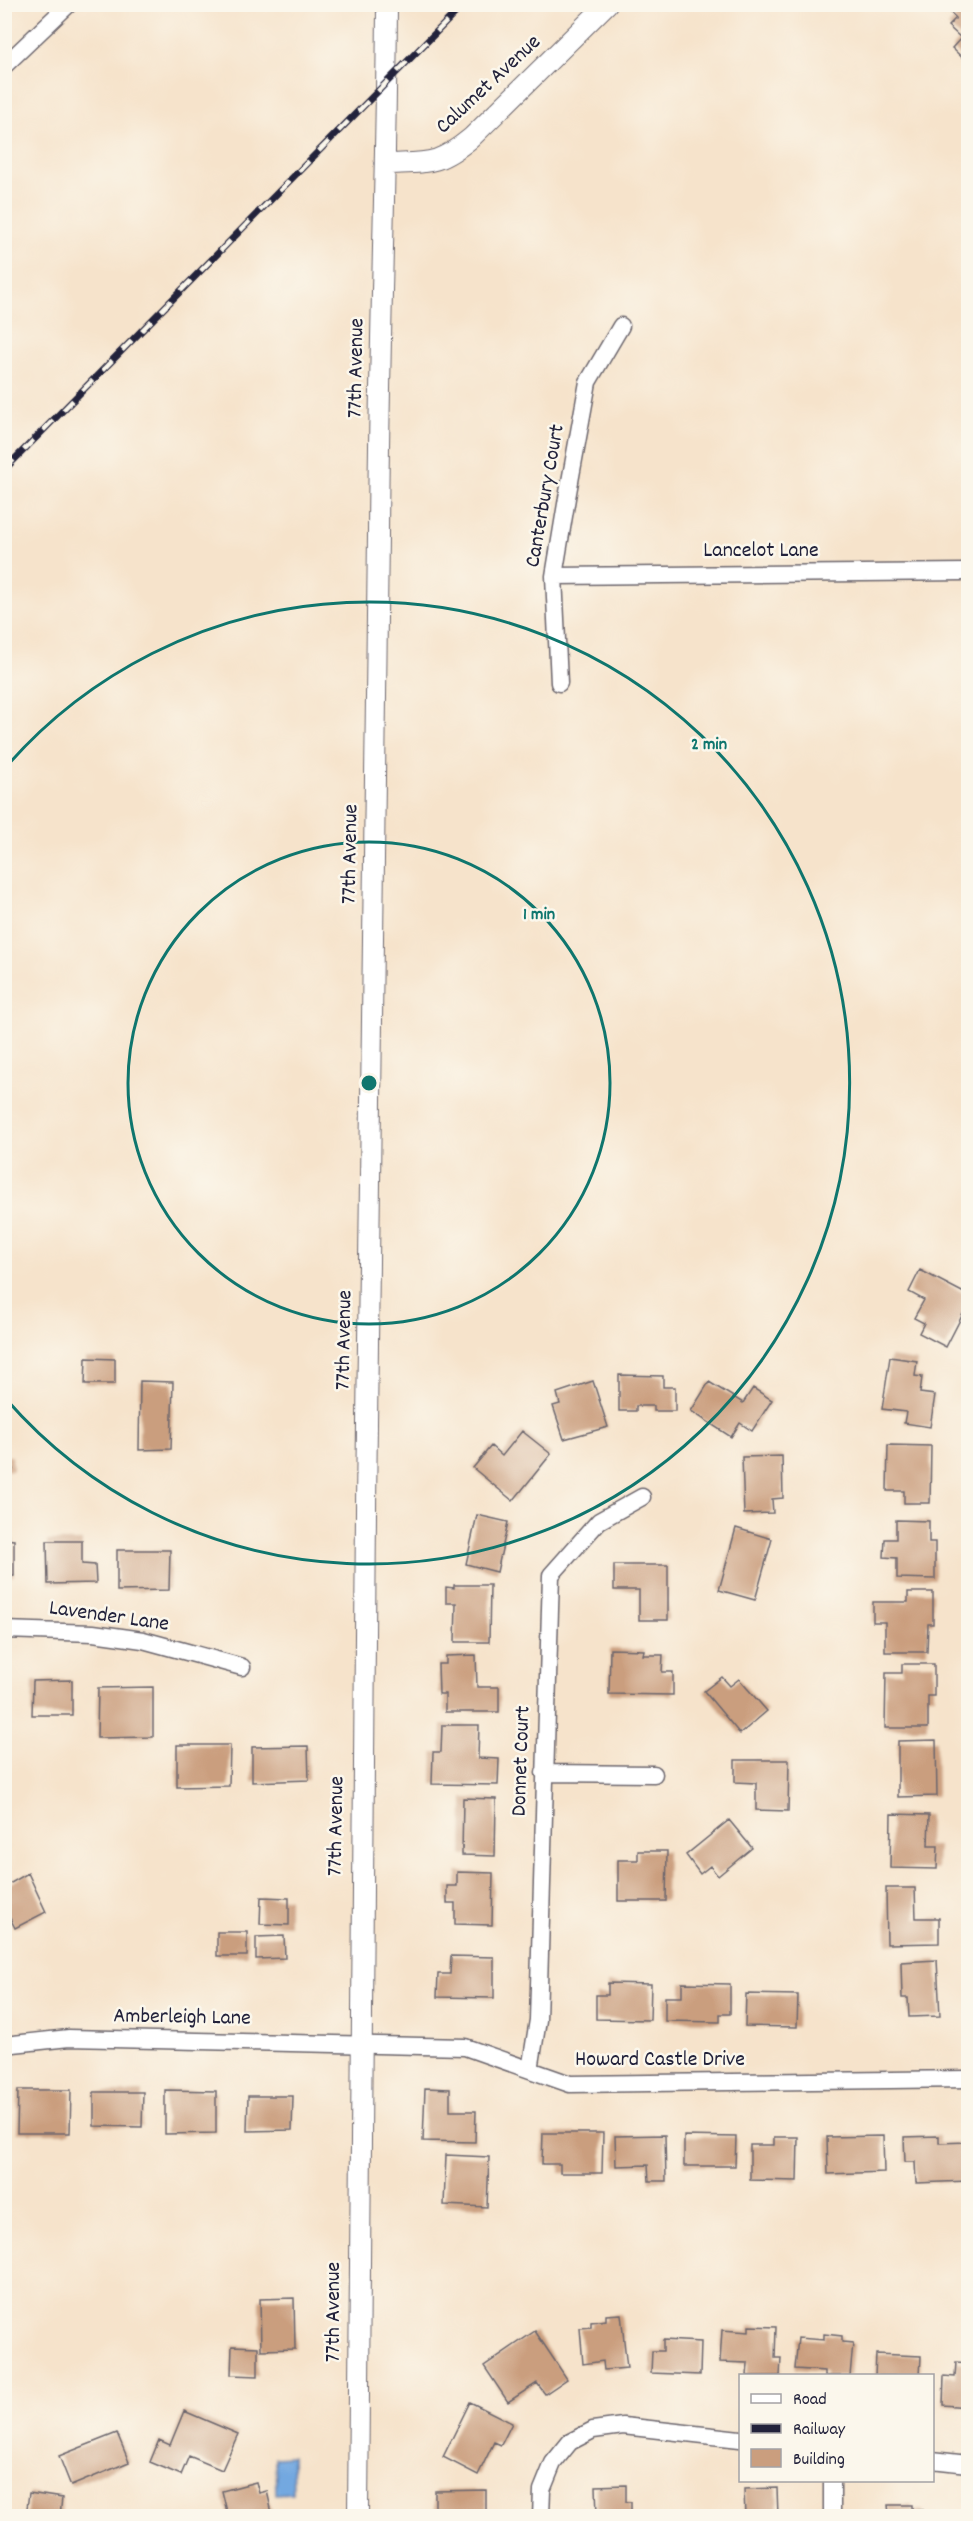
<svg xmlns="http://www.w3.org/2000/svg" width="973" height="2521" viewBox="0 0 973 2521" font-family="Dekko,sans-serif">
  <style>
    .water { fill: #73a8e0; stroke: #4a658e; stroke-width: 1.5 }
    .building { fill: #ca9e7e }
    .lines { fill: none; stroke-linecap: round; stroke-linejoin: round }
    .minor-casing { stroke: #6c666d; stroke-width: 19 }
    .tertiary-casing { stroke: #6c666d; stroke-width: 22 }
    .minor { stroke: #fff; stroke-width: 16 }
    .tertiary { stroke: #fff; stroke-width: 20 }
    .rail-casing { stroke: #22223b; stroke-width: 7 }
    .rail { stroke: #fbf7ec; stroke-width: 4.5; stroke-dasharray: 14; stroke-linecap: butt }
    .ring { fill: none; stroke: #0f766e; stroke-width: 3 }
    .labels { text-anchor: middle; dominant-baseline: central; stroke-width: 5; stroke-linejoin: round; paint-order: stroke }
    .street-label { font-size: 22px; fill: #22223b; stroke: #fbf7ec }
    .centre { fill: #0f766e; stroke: #fbf7ec; stroke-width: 3 }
    .ring-label { font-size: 18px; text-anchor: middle; font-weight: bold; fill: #0f766e; stroke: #fbf7ec; stroke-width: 5; stroke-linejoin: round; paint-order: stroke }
  </style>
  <rect width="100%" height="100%" fill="#fbf7ec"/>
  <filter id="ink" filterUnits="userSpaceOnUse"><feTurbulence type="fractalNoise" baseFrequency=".0167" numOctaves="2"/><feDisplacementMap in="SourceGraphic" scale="12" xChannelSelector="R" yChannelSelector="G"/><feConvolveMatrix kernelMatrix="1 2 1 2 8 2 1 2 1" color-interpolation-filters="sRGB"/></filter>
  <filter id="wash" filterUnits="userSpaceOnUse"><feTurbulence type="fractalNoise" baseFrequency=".008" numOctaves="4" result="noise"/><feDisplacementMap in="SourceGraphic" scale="24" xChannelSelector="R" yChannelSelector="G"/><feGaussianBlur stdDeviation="1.35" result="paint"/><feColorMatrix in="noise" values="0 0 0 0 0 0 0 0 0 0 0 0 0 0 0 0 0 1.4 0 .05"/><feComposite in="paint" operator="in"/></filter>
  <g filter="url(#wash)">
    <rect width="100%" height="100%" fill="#f6e3cb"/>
    <path class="water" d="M292,2456l1,37 -17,1 -1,-37z"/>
    <g id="blocks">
      <path class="building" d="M955,4h13v59l-16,-15 9,-10 -13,-12 8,-8 -7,-7z
        M920,1270l48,25v9l-22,43 -27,-14 5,-10 -10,-5 10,-18 -15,-8z
        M890,1357l27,4 -2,15 7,1 -2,16 15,2 -5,32 -26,-4 2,-11 -24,-3z
        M86,1358l29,1v25h-30z
        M619,1375l44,1v11h12v24h-21v-5h-18v5h-17z
        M140,1381l33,1 -2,67 -32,1z
        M593,1381l15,46 -44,12 -11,-33 7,-2 -3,-11z
        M709,1382l34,21 10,-15 19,12 -20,31 -12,-8 -9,14 -40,-26z
        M522,1431l29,23 -38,47 -40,-33 18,-22 11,10z
        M888,1445l43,1 -1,57h-26v-12h-17z
        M4,1456h8l1,14 -9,1z
        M782,1456l1,42 -11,1 1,14 -29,1 -2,-57z
        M477,1515l31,7 -11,50 -31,-8z
        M896,1520l33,1v21h6v37l-38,-1v-20l-13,-1 1,-18h11z
        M736,1528l36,11 -17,61 -36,-10z
        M4,1539l10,1v36l-10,1z
        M47,1541h35v23l13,1 1,18 -48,1z
        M117,1550h53l-1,40 -52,1z
        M614,1565h54v55h-29v-30h-25z
        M454,1585h36l-1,57h-34l1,-39h-10v-16l8,1z
        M908,1592h25v32h-5l-1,28h-42v-30h-12v-20h35z
        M610,1649l34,1 -1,5h20l-1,17h11v23l-64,-1z
        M476,1655l1,32h22v25h-54v-18h-6l-1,-30h8v-8z
        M902,1664h32v32h-6v32h-43l1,-55h16z
        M722,1677l8,9 9,-7 28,32 -27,23 -36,-43z
        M72,1680v35h-40l1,-34z
        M153,1687v50l-56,1 1,-50z
        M442,1725h37l-1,33 21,1 -1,26 -66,-1 1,-32h8z
        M936,1740l1,56 -39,1v-56z
        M177,1745h53l-1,41 -52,1z
        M308,1746l1,34 -57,2v-35z
        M735,1760h54l-1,51 -32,-1v-27l-21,-1z
        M463,1798l33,1 -1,57 -33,-1z
        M891,1814l38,1 -1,31h10l-1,23 -47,-1z
        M729,1820l23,28 -34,28 -8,-10 -10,8 -14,-19z
        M638,1851h29l-1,50h-48v-41h20z
        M457,1872l36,1 -1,52 -37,-1v-21h-8v-17h10z
        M28,1873l18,39 -31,16 -11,-22v-19z
        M886,1888h29l1,30h23v25l-52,1z
        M261,1897l28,1v27l-29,-1z
        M217,1932h30v24h-30z
        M284,1936l1,22 -29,1v-22z
        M451,1956l43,1v41l-57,-1 1,-23h12z
        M937,1960l3,56 -31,1 -1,-19h-6l-1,-36z
        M608,1983l43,1 -1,36 -54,-1v-24h12z
        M682,1983l48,1v30h-10v8l-55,-1v-24h17z
        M746,1994l52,1 -1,32 -52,-1z
        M425,2088l25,1v22h26l-1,31 -52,-1z
        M18,2090h53l-1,43h-53z
        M165,2090l51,1v42l-51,1z
        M94,2092h49l-1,35 -48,-1z
        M248,2096h45l-1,34 -45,1z
        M543,2133h60l-1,40h-42v-9h-18z
        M665,2135l1,46h-17l-1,-16 -32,1 -1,-30z
        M684,2136l52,1 -1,29h-51z
        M883,2136l1,36 -56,2 -1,-37z
        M939,2136v7l29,-1v39l-52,2 -1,-21h-10l-1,-25z
        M774,2137h24l-1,44 -47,-1v-35h24z
        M446,2155l43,2 -2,50 -43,-2z
        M294,2298l1,51 -34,1 -1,-51z
        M621,2314l6,54 -23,2 -1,-9 -20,3 -3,-36 11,-1v-5l15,-2v-5z
        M749,2326l27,1 -1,31h6l-1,18h-33l1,-13 -28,-1 2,-32 27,2z
        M535,2331l32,48 -22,15 -8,-11 -29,19 -24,-36z
        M824,2334l18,2v6l11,1 -3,33h-25v-5l-30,-2 3,-31 26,2z
        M663,2340l38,2 -1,33 -49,-2 1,-22h11z
        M232,2346l26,1v29l-27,-1z
        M876,2354l45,2 -1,20h-45z
        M956,2362l12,1v44l-25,-2 1,-29 11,1z
        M470,2402l42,21 -11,22 -7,-3 -16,33 -35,-18z
        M184,2411l54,23 -16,36 -33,-14 -8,19 -31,-13 9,-22 11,5z
        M117,2433l12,29 -58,24 -12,-30z
        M256,2482l3,11 8,-2 5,22 -6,2v1h-38l-6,-25z
        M626,2485v17h5v14h-34l-1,-30z
        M777,2488l1,28h-33l-1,-27z
        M486,2490v26h-51v-25z
        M29,2493l33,5 -2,18h-34z
        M888,2505h24v6l11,-1v6h-34z"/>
    </g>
  </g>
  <g filter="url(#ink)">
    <use href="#blocks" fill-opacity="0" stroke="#6c666d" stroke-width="1.5"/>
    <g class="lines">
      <g class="minor-casing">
        <path id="minor" d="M4,66l65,-62
          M554,576l414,-4
          M559,683l-5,-107 13,-78 21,-116 33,-56
          M4,1630l89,3 50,7 99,27
          M544,1773l110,1
          M4,2045l65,-7 396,9 105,37 398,-5
          M530,2070l8,-50 13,-445 48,-54 43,-24
          M932,2460l36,4
          M541,2516l1,-26 11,-27 17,-21 23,-12 30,-4 117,13
          M832,2516v-36"/>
      </g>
      <g class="tertiary-casing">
        <path id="tertiary" d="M386,164c42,-2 51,2 85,-26l136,-134
          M358,2516c1,-660 13,-1321 20,-1981 1,-177 8,-354 9,-531"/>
      </g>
      <use href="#minor" class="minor"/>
      <use href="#tertiary" class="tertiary"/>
      <g class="rail-casing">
        <path id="rail" d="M4,470l460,-466"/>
      </g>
      <use href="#rail" class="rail"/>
    </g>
  </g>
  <g class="ring">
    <circle cx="369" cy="1083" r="241"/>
    <path d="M6 767A481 481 0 1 1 6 1399"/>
  </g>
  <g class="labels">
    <g class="street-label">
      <text transform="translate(489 85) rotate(-43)">Calumet Avenue</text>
      <text transform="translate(357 368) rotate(-89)">77th Avenue</text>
      <text transform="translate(546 496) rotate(-80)">Canterbury Court</text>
      <text x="761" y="551">Lancelot Lane</text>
      <text transform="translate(351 854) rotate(-89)">77th Avenue</text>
      <text transform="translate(345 1340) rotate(-89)">77th Avenue</text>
      <text transform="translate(109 1617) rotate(8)">Lavender Lane</text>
      <text transform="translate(522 1761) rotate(-88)">Donnet Court</text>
      <text transform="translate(337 1826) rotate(-89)">77th Avenue</text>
      <text transform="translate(182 2018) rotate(1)">Amberleigh Lane</text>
      <text x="660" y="2060">Howard Castle Drive</text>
      <text transform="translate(334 2312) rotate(-90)">77th Avenue</text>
    </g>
  </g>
  <circle cx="369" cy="1083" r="9" class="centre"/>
  <g class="ring-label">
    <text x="709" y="749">2 min</text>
    <text x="539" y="919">1 min</text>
  </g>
  <rect width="973" height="2521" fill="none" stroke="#fbf7ec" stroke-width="24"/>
  <rect x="739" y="2374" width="195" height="108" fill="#fbf7ec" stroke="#a4a2a5" stroke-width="1.5"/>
  <rect x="751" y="2394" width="30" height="9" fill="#ffffff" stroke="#a4a2a5" stroke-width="1.5"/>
  <text x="793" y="2404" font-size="18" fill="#22223b">Road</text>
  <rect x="751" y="2424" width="30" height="9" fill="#22223b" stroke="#a4a2a5" stroke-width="1.5"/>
  <text x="793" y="2434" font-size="18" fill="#22223b">Railway</text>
  <rect x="751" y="2449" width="30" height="18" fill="#ca9e7e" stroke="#a4a2a5" stroke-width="1.5"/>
  <text x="793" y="2464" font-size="18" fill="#22223b">Building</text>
</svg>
